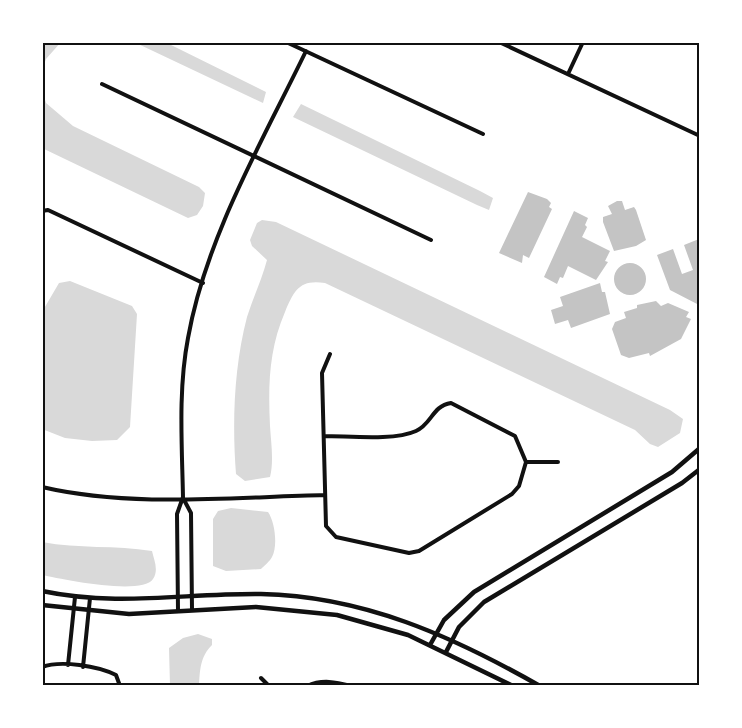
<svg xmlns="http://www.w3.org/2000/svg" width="742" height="728" viewBox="0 0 742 728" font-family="'Times New Roman',serif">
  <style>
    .water { fill: #d9d9d9 }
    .building { fill: #c4c4c4 }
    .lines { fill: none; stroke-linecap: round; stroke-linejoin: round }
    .minor { stroke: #111; stroke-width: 4 }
    .tertiary { stroke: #111; stroke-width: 4.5 }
    .neatline { fill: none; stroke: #111; stroke-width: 2 }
  </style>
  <rect width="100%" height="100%" fill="#fff"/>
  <path class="water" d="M42,42h19l-15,17 -4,11z
    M134,42h31l101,50 -3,11z
    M42,90l4,13 27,23 126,61 6,6 -2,13 -6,9 -9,3 -146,-70z
    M301,104l179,87 13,7 -4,12 -12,-5 -184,-88z
    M262,220l14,2 394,188 13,9 -3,14 -22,14 -8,-3 -15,-14 -310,-147c-25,-4 -31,7 -40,29 -16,37 -17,73 -15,114 1,16 4,35 0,51l-25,4 -9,-7c-4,-52 -2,-107 11,-157 6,-19 15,-38 20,-57l-15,-14 -2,-6 7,-17z
    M70,281l62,25 5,8 -7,113 -13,13 -25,1 -27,-3 -23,-9v-117l17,-29z
    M231,508l37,4c7,10 10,34 4,45 -2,4 -8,9 -11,12l-35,2 -13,-5v-47l5,-8z
    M42,542c37,7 73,3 110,9 2,9 7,19 1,28 -11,17 -92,0 -111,-4z
    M198,634l14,5v6c-12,12 -12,25 -13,41h-29l-1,-38 14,-10z"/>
  <path class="building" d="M528,192l19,7 4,4 -2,4 3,2 -23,49 -6,-3 -1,8 -23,-10z
    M617,201h5l3,9 9,-3 2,3 10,30 -10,6 -22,5 -11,-29v-5l9,-3 -4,-8z
    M574,211l14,7 -3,7 2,2 -5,10 28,14 -5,10 3,1 -12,18 -28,-14 -5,12 -3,-1 -3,7 -13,-7z
    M699,239l1,64 -1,2 -29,-15 -13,-35 16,-6 9,25 11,-4 -9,-25z
    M614 279a16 16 0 1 1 32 0a16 16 0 1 1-32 0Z
    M600,283l2,9h3l5,22 -39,14 -3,-8 -13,4 -4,-14 12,-4 -3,-9z
    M656,301l5,5 7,-3 21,9 -3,5 5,2 -10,20 -31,17 -1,-3 -20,5 -8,-3 -9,-26 3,-7 11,-4 -2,-6 13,-4v-3z"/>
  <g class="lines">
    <path class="minor" d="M286,42l197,92
      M499,42l201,94
      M568,74l15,-32
      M102,84l329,156
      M42,211l6,-1 155,73
      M324,436c25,0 70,5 92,-5 16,-7 16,-25 35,-28l64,33 11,26 -7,24 -7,8 -93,57 -10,2 -73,-16 -10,-11 -4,-153 8,-19
      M526,462h32
      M42,487c90,21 191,10 283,8
      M183,498l8,15 1,97
      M178,611l-1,-97 6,-17c-1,-52 -5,-107 5,-159 18,-101 74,-196 118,-287
      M68,665l7,-68
      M42,667c19,-7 56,-1 74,8l4,11
      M83,667l7,-69
      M261,678l8,8
      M307,686c15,-7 29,-4 44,0"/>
    <path class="tertiary" d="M42,591c76,16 143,2 219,3 102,2 191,42 279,92
      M42,605l87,9 127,-7 81,8 71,20 105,51
      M430,645l14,-25 30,-28 198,-120 28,-24
      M446,652l13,-25 25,-25 198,-119 18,-14"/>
  </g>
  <rect width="742" height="728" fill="none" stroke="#ffffff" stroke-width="87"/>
  <rect x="44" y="44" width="654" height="640" class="neatline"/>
</svg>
